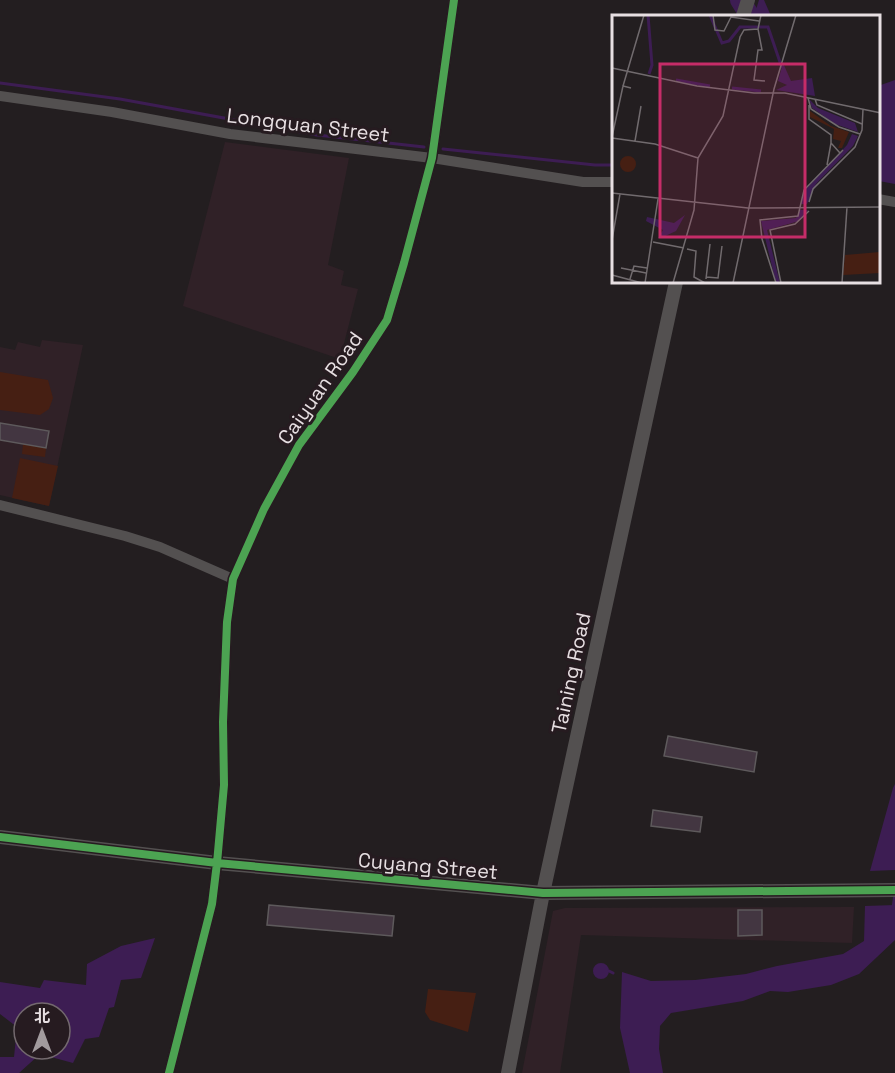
<svg xmlns="http://www.w3.org/2000/svg" width="895" height="1073" viewBox="0 0 895 1073" font-family="'Space Grotesk','Noto Sans SC',sans-serif">
  <style>
    .built { fill: #302127 }
    .green { fill: #461f13 }
    .water { fill: #3d1d53; fill-rule: evenodd }
    .lines { fill: none; stroke-linecap: round; stroke-linejoin: round }
    .stream { stroke: #3d1d53; stroke-width: 3 }
    .river { stroke: #3d1d53; stroke-width: 20 }
    .building { fill: #433641; stroke: #5e5a5c; stroke-width: 1.5 }
    .minor { stroke: #535050; stroke-width: 10 }
    .tertiary { stroke: #535050; stroke-width: 14 }
    .cycleway-casing { stroke: #261b20; stroke-width: 11 }
    .cycleway { stroke: #4ca352; stroke-width: 8 }
    .labels { text-anchor: middle; dominant-baseline: central; stroke-width: 6; stroke-linejoin: round; paint-order: stroke }
    .street-label { font-size: 20px; fill: #e7dfe2; stroke: #261b20 }
    .inset-river { fill: none; stroke: #3d1d53; stroke-width: 3 }
    .inset-road { fill: none; stroke: #716b6e; stroke-width: 1.5 }
    .view { fill: #c62c68; fill-opacity: 0.15; stroke: #c62c68; stroke-width: 3 }
    .inset-edge { fill: none; stroke: #e7dfe2; stroke-width: 3 }
  </style>
  <rect width="100%" height="100%" fill="#231e20"/>
  <path class="built" d="M225,142l124,16 -21,107 16,6 -3,14 17,4 -18,70 -157,-53z
    M42,340l41,5 -34,161 -49,-11v-148l15,3 3,-8 22,5z
    M854,907l-2,36 -271,-8 -21,138h-38l31,-162 12,-3z"/>
  <path class="green" d="M0,372l48,8 5,18 -4,11 -9,6 -40,-5z
    M23,444l23,4 -1,9 -23,-3z
    M20,458l38,8 -9,40 -37,-8z
    M428,989l48,4 -8,39 -38,-12 -5,-8z"/>
  <path class="water" d="M759,0h5l7,16h-17z
    M895,80v104l-16,-3 -1,-95z
    M895,784v86l-25,1 23,-83z
    M895,905v35l-36,34 -28,11 -43,7 -18,-1 -27,10 -72,12 -11,13 -1,23 4,24h-33l-10,-45 2,-56 29,9 44,-1 51,-6 31,-8 66,-12 21,-13 1,-35z
    M155,938l-14,40 -20,2 -7,27 -5,1 -10,29 -14,2 -12,24 -33,-9 -21,19h-19v-16h14l3,-30 -17,-13v-32l40,6 4,-8 42,5 1,-21 34,-18zM24,1013h36v36h-36z
    M593 971a8 8 0 1 1 16 0a8 8 0 1 1-16 0Z"/>
  <g class="lines">
    <path class="stream" d="M0,83l120,16 197,36 107,12
      M443,149l152,16h18
      M893,908l2,-14
      M609,971l4,2"/>
    <path class="river" d="M740,0l10,16"/>
  </g>
  <path class="building" d="M0,423l49,8 -3,17 -46,-8z
    M668,736l89,16 -3,20 -90,-16z
    M653,810l49,7 -2,15 -49,-6z
    M269,905l125,11 -2,20 -125,-11z
    M738,910h24v25l-24,1z"/>
  <g class="lines">
    <path class="minor" d="M0,96l112,16 118,22 202,24 151,24h30
      M878,199l17,3
      M0,505l125,31 35,11 73,32
      M169,1073l43,-169 5,-41 7,-78 -1,-63 4,-100 6,-43 31,-70 35,-64 54,-73 34,-52 17,-57 28,-105 22,-158"/>
    <path class="tertiary" d="M743,16l5,-16
      M0,837l217,26 326,30 352,-3
      M508,1073l35,-180 133,-611"/>
    <g class="cycleway-casing">
      <path id="cycleway" d="M0,837l217,26 326,30 352,-3
        M169,1073l43,-169 5,-41 7,-78 -1,-63 4,-100 6,-43 31,-70 35,-64 54,-73 34,-52 17,-57 28,-105 22,-158"/>
    </g>
    <use href="#cycleway" class="cycleway"/>
  </g>
  <g class="labels">
    <g class="street-label">
      <text transform="translate(308 125) rotate(7)">Longquan Street</text>
      <text transform="translate(320 388) rotate(-55)">Caiyuan Road</text>
      <text transform="translate(571 673) rotate(-78)">Taining Road</text>
      <text transform="translate(428 866) rotate(5)">Cuyang Street</text>
    </g>
  </g>
  <g transform="translate(612 15)">
    <rect width="268" height="268" fill="#231e20"/>
    <path d="M198,96l21,15 18,6 -7,16h-4l3,-7 -8,-2 1,-10 -24,-12zM8 149a8 8 0 1 1 16 0a8 8 0 1 1-16 0ZM268,237v21l-37,2 2,-20z" fill="#461f13"/>
    <path d="M171,48l8,18 21,-3 3,18 -39,-6 11,-5 -9,-4zM197,84l9,9 37,15 3,9 -23,-8 -23,-16zM240,119l6,2 -5,10 -37,38 -9,20h-6l3,-13 43,-46zM188,195h8l-9,11 -32,9 13,53h-4l-15,-62 35,-3zM73,200l-9,16 -13,6 -5,1 5,-8 -17,-9 1,-4 27,6z" fill="#3d1d53"/>
    <path class="inset-river" d="M36,0l4,50 -3,9M98,0l12,28 7,-2 11,-14h28l14,41M64,65l34,6M120,73l29,3"/>
    <path class="inset-road" d="M101,0l2,15 9,1 7,-14 28,4M149,0l-3,14 4,21h-4l-4,30 11,1M0,53l85,18 57,7h31l96,20M19,73l-8,-2 21,-71M196,83l3,11 28,18 21,7M203,84l2,6 45,19M197,90v14l22,16v8l9,10M0,122l11,-51M0,123l43,6 43,14M23,126l6,-35M215,150l4,-22M0,178l136,15 133,-1M197,187l4,-13 42,-42 7,-17 1,-21M0,225l8,-46M41,227l31,6M75,234l9,2 -2,26 11,6M9,253l25,5M0,260l30,8M94,262l12,1 4,-32M18,264l4,-13 13,2M94,264l4,-35M33,268l13,-84M61,268l21,-73 4,-52 25,-42 17,-79 4,-7 14,-1M121,268l41,-194 22,-74M164,268l-14,-44 -2,-19 38,-4 6,-26 39,-40M169,268l-11,-53 25,-6 14,-13M230,268l5,-76"/>
    <path class="view" d="M48,49h145v173h-145z"/>
    <rect width="268" height="268" class="inset-edge"/>
  </g>
  <g transform="translate(42 1031)"><circle r="28" fill="#261b20" stroke="#73696e" stroke-width="1.5"/>
  <path d="M0-4.5L10 22L0 15L-10 22Z" fill="#a29b9e"/>
  <text y="-9" font-size="16" font-weight="bold" text-anchor="middle" fill="#e7dfe2">北</text>
  </g>
</svg>
